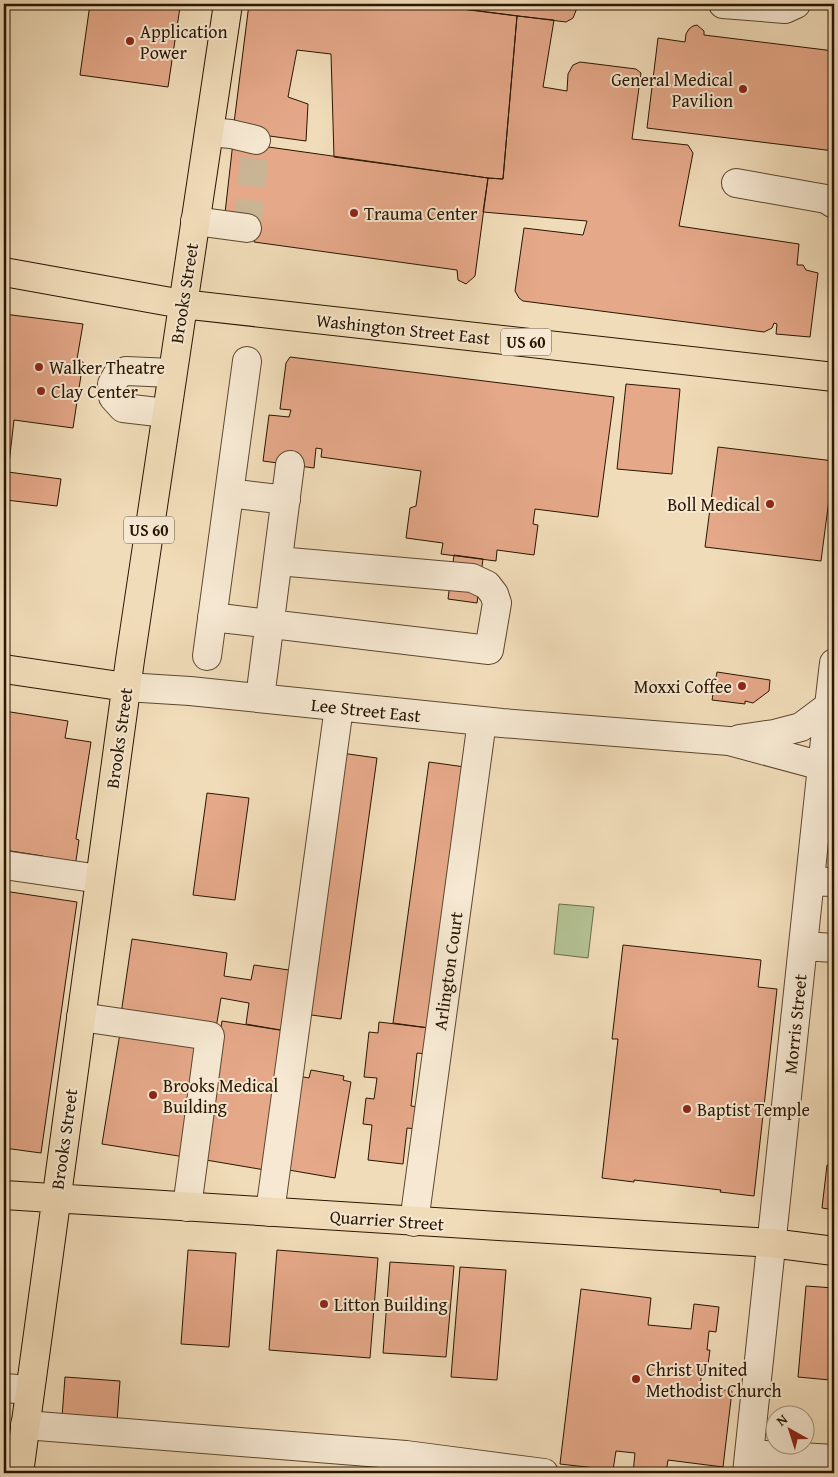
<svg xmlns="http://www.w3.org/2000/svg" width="838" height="1477" viewBox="0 0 838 1477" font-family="'Gentium Book Plus',serif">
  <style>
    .green { fill: #b4c294; stroke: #6e6c4a }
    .building { fill: #e5a889; stroke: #291600 }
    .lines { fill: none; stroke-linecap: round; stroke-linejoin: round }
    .minor-tunnel { stroke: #c9b494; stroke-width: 28; stroke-dasharray: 28 14; stroke-linecap: butt }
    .minor-casing { stroke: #5b482e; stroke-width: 30 }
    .major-casing { stroke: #291600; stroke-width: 30 }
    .minor { stroke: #f6e8d2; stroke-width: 28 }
    .major { stroke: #f1dcb9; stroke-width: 28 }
    .poi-dot { fill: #8f2418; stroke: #f6e8d2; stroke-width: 2 }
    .labels { text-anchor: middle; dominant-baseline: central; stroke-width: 4; stroke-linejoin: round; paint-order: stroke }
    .shield { fill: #f6e8d2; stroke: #66553f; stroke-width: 1 }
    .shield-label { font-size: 16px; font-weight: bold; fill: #291600 }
    .poi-label { font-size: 18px; fill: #291600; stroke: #f6e8d2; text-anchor: start }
    .street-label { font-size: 18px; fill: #291600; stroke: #f6e8d2 }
  </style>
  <rect width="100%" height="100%" fill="#f1dcb9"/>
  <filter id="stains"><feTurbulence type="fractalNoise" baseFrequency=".004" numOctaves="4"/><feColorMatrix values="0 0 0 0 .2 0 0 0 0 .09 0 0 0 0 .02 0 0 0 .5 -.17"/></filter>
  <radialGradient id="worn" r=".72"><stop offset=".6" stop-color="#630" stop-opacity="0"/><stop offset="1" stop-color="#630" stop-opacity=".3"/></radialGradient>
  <path class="green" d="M559,904l35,3 -6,51 -34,-4z"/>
  <path class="building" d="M90,4h66l24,3 -12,80 -88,-12z
    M249,4h173l95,12 -14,163 -15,-1 -154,-21 -3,-103 -34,-4 -9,47 20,7 -2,37 -73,-10z
    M424,4h152l1,4 -4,10 -7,4z
    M517,16l37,4 -11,67 24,4 1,-17 5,-9 7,-3 56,7 5,4 -9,66 56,6 5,8 -14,73 120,18 -2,21h6l3,5 12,3 -8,64 -34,-3 1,-10 -3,-1 -2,5 -8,4 -241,-31 -4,-3 -4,-7 9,-63 59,7 4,-14 -104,-9 5,-34 15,1z
    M697,25l7,6v4l130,16v100l-187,-23 11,-90 27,4 1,-8 3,-5 4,-3z
    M233,142l255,36 -13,98 -9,8 -8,-4 -1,-10 -203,-28 4,-25 -33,-4z
    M4,314l79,10 -6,35 6,3 -10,66 -59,-8 -6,52 53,7 -4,27 -51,-6 -2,14z
    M290,357l324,40 -16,120 -63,-8 -2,15 5,1 -4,30 -37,-5 -1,11 -55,-7 2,-11 -37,-5 4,-30 6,-2 5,-35 -100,-14 1,-8 -6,-1 -2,20 -51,-7 6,-46 20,2 2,-7 -11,-1 6,-46z
    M626,384l54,5 -8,85 -55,-5z
    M718,447l116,14 -13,100 -116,-14z
    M454,555l29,4 -6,44 -29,-4z
    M717,672l53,8 -1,11 -16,12 -8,-2v3l-33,-4z
    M4,711l64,10 -3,17 26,4 -15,97 3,1 -4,27 -33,-5 1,-6 -39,-6z
    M341,753l36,5 -36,261 -37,-5z
    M429,762l36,5 -36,261 -36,-5z
    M207,793l42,5 -14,102 -42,-5z
    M4,891l73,11 -36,251 -37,-5z
    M132,939l95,14 -3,23 27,4 3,-15 42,6 -10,60 -40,-7 3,-21 -28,-5 -5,30 -95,-14z
    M623,945l138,15 -3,27 19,2 -23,207 -34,-4 1,-2 -87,-10v2l-32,-4 16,-139h-6z
    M222,1021l64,10 -21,139 -65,-11z
    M379,1022l50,6 -3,26 -9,-1 -6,53 8,1 -2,22 -10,-1 -4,36 -35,-4 4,-35 -9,-1 3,-26 8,1 3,-21 -13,-1 5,-45 9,1z
    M120,1033l83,13 -18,111 -83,-13z
    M311,1070l33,6 -1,4 8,2 -16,96 -52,-9 15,-93 11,2z
    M834,1156v54l-12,-2 5,-43 6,1z
    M188,1250l48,3 -7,94 -48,-3z
    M277,1250l101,8 -8,100 -101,-8z
    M390,1262l64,4 -8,91 -63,-4z
    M460,1267l46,3 -9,110 -46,-3z
    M806,1286l28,2v49l-4,43 -32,-3z
    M581,1289l70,9 -3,27 43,4 3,-25 25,3 -3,25 -7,-1 -2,19h3l-3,21 -5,-1 -2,17 32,4 -9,76 -55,-7 -2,13h-33l2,-20 -19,-2 -3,19 -53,-6z
    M65,1377l55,4 -3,40 -55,-4z"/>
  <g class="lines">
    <path class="minor-tunnel" d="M247,228l9,-88"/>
    <g class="minor-casing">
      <path id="minor" d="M723,4l62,5 11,-5
        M209,132l22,2 25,6
        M736,183l90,16 8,5
        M195,221l52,7
        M166,413l-43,-5 -10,-11 -1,-13 5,-9 9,-4 46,2
        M229,493l57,7
        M212,617l277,33 8,-47 -3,-9 -7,-9 -15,-7 -194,-17
        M207,656l40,-295
        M126,687l64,4 312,32 227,18 93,25
        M260,698l30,-233
        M739,739l35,-5 27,-7 28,-21 5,1
        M4,865l96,14
        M810,881l24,1
        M803,946l31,2
        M81,1017l129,19 -23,171
        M270,1212l69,-505
        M414,1222l68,-501
        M4,1388l26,2
        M25,1425l381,30 138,18
        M749,1454l85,5
        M747,1473l75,-707 12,-103"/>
    </g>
    <g class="major-casing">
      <path id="major" d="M4,272l178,32 652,73
        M4,669l122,18
        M4,1195l767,48 63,8
        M19,1473l111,-813 98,-656"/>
    </g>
    <use href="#minor" class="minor"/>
    <use href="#major" class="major"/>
  </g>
  <g class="poi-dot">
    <circle cx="130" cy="41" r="5"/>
    <circle cx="743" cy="89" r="5"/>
    <circle cx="354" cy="213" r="5"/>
    <circle cx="39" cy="367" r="5"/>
    <circle cx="41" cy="391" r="5"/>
    <circle cx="770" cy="504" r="5"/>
    <circle cx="742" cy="686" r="5"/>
    <circle cx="153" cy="1095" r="5"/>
    <circle cx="687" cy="1109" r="5"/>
    <circle cx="324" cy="1304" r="5"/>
    <circle cx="636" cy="1379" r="5"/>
  </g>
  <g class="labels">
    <g class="shield">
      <rect x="501" y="328.5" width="50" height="27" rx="4"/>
      <rect x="124" y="516.5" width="50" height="27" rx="4"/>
    </g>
    <g class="shield-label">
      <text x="526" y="342">US 60</text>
      <text x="149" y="530">US 60</text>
    </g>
    <g class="poi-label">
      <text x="140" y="31">Application<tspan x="140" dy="21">Power</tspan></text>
      <text x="733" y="79" text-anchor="end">General Medical<tspan x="733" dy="21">Pavilion</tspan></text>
      <text x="364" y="213">Trauma Center</text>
      <text x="49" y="367">Walker Theatre</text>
      <text x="51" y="391">Clay Center</text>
      <text x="760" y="504" text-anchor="end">Boll Medical</text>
      <text x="732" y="686" text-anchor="end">Moxxi Coffee</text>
      <text x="163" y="1085">Brooks Medical<tspan x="163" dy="21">Building</tspan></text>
      <text x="697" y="1109">Baptist Temple</text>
      <text x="334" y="1304">Litton Building</text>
      <text x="646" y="1369">Christ United<tspan x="646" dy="21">Methodist Church</tspan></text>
    </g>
    <g class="street-label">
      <text transform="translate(184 293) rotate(-81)">Brooks Street</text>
      <text transform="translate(403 329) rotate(6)">Washington Street East</text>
      <text transform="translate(366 710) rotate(6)">Lee Street East</text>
      <text transform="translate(119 738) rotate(-82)">Brooks Street</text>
      <text transform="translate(448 971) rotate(-82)">Arlington Court</text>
      <text transform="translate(795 1024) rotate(-84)">Morris Street</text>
      <text transform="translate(64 1139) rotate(-82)">Brooks Street</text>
      <text transform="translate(387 1220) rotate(4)">Quarrier Street</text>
    </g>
  </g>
  <rect width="838" height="1477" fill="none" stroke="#f1dcb9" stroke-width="20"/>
  <rect x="5" y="5" width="828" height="1467" fill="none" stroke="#291600" stroke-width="2.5"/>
  <rect x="10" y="10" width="818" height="1457" fill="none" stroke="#291600"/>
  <g transform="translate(790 1430) rotate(321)"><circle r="24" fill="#f6e8d2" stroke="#a4947e"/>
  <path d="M0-4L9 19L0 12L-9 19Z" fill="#8f2418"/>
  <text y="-8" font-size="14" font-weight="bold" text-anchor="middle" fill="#291600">N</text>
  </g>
  <rect width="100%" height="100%" filter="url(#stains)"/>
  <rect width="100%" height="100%" fill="url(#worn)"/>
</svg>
